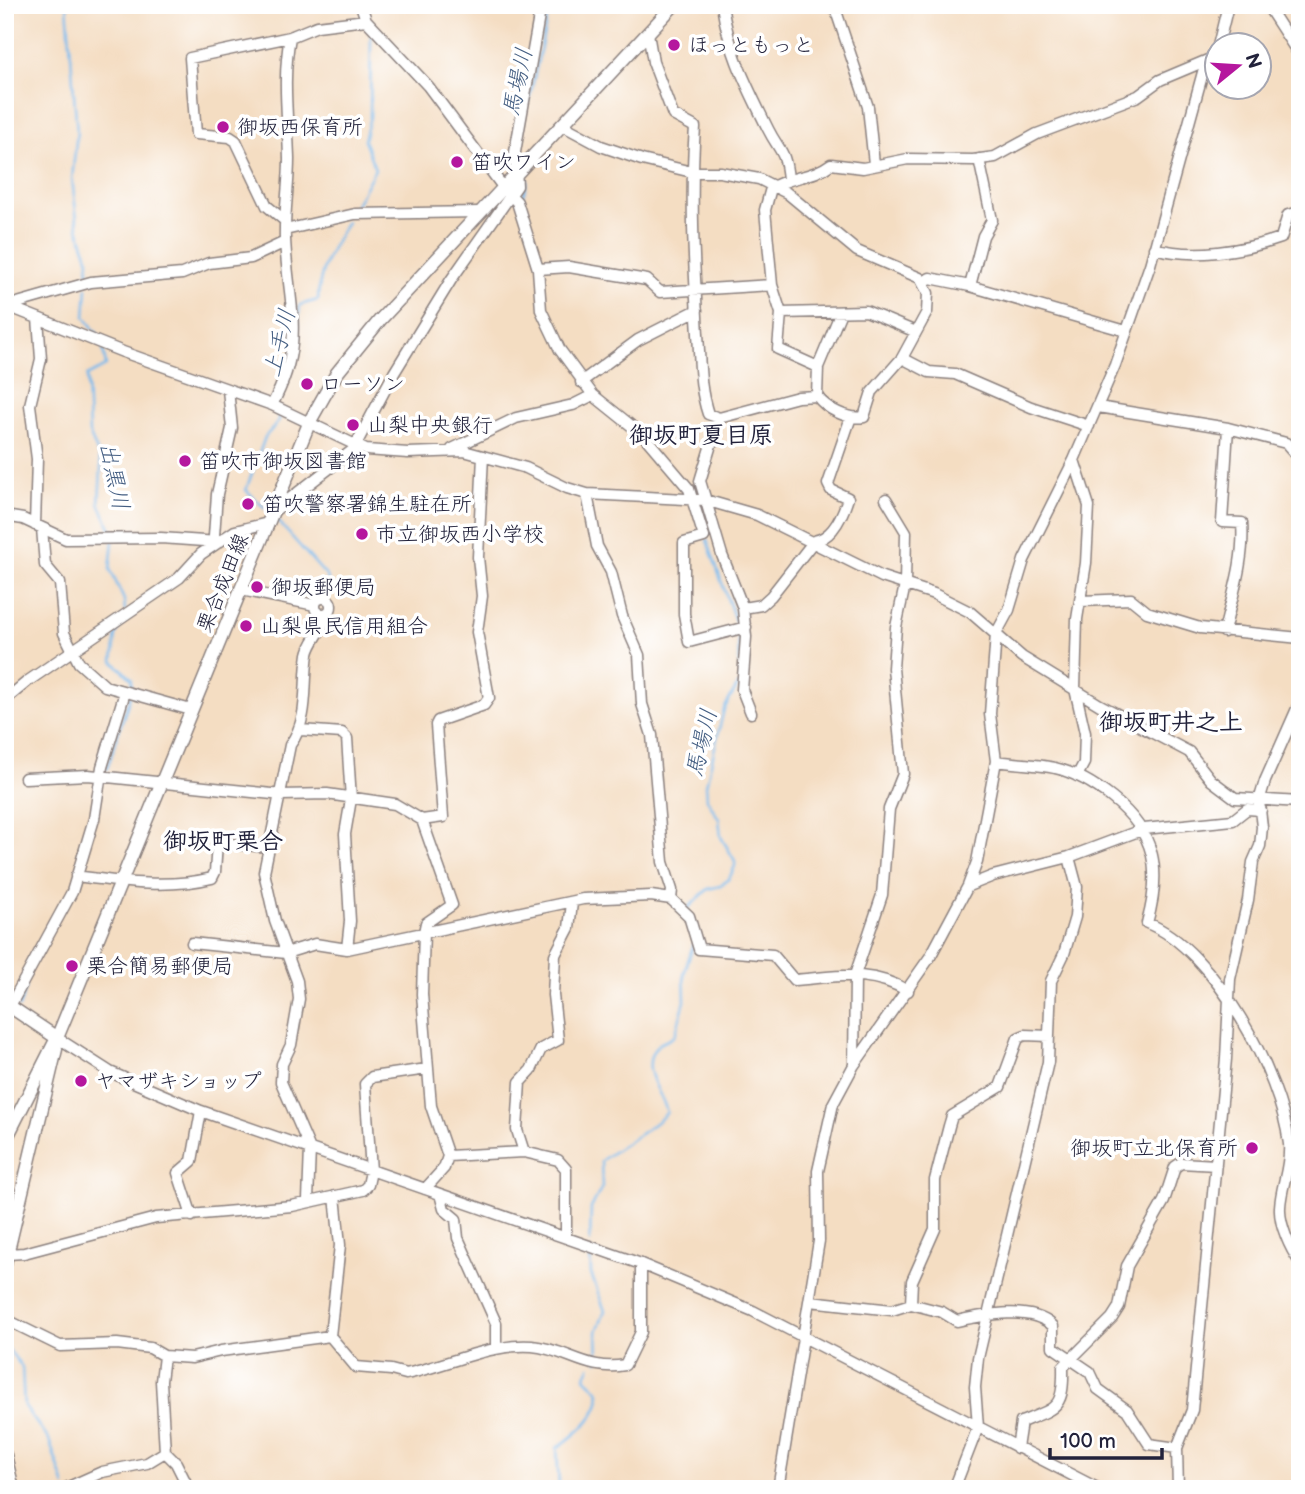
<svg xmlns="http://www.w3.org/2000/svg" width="1305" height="1494" viewBox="0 0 1305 1494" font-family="'Balsamiq Sans','Klee One',sans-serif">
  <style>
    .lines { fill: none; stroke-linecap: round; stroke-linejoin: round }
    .stream { stroke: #78b9ec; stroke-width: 2.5 }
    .minor-casing { stroke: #8b807e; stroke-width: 13 }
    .major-casing { stroke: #8b807e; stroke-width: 15 }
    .highway-casing { stroke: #8b807e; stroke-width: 18 }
    .minor { stroke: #fff; stroke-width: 10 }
    .major { stroke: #fff; stroke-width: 12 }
    .highway { stroke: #fff; stroke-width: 16 }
    .poi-dot { fill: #b5179e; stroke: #fff; stroke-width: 2.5 }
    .labels { text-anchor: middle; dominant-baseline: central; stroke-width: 7; stroke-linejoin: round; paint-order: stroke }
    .poi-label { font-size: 21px; fill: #22223b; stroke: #fff; text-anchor: start }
    .street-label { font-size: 21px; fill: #22223b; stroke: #fff }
    .water-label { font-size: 23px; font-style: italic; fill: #445e82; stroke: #fff }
    .quarter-label { font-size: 24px; font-weight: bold; fill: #22223b; stroke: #fff }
  </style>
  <rect width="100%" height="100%" fill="#fff"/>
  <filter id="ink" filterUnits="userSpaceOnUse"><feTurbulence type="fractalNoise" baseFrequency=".0143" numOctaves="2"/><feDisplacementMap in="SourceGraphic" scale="14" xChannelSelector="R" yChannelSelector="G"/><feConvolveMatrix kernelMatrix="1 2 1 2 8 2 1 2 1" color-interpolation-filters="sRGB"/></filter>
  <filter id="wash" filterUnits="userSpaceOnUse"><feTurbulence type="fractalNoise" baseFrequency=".00686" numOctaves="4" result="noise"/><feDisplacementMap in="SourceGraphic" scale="28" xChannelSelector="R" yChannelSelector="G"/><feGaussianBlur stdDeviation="1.57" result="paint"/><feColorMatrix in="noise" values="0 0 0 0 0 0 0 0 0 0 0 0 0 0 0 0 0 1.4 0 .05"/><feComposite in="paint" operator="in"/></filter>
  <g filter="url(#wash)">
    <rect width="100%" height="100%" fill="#f4ddc2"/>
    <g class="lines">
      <path class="stream" d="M67,5l10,127 -5,47 6,49 11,32 -2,21
        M529,101l21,-96
        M521,203l6,-22 -2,-8
        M353,210l22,-41 -11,-29 6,-23 1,-83
        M87,288l-2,29 16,22
        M297,338l3,-33 18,-5c1,-32 13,-51 29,-78
        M103,349l3,17 -19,10 2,57 10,23 2,12 -2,35 14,31
        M265,508l-19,-18 19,-53 14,-16v-6
        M276,519l52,59 -4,15
        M707,540l30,86
        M113,541l-3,28 14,31 1,11
        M122,621l-6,14 -3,26 19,18 -1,10
        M738,632l1,32
        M303,646l11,-22
        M107,769l23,-73
        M687,909l21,-20 12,-3 9,-7 6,-13v-5l-14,-24 -2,-18 -12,-20 -1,-14 18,-76 14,-24
        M19,1007l7,-20
        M590,1242l1,-34 11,-21 -1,-26c11,-10 61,-39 66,-49 -6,-22 -28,-43 -11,-65 5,-6 14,-6 19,-12l10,-34 -1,-27 9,-29
        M590,1249l1,25 14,37 -8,20 1,30
        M5,1345l17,22 2,39 25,34 16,46
        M559,1489l-2,-41c14,-10 47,-34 42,-55 -1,-6 -10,-10 -14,-16l5,-10"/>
    </g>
  </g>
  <g filter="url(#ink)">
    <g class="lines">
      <g class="minor-casing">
        <path id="minor" d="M361,5l5,15 62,66 75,101 14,15 21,67 3,41 19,40 33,45 51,41 45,53 15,48 -20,6v71l5,28 57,-15
          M722,5c7,48 25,81 46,124 12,24 17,20 20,50
          M834,5l34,102 6,57
          M1267,5l33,51
          M1218,46l10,-41
          M562,125l39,21 41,14 50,12h28l39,7 28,14 70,58 63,27 8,15 -1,19 -25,46 -30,34 -8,25c-16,3 -38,-8 -47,-21l-19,1 -79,21 -11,-4c-9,-27 -8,-53 -10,-80 -4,-69 -8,-138 -3,-207l-22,-12 -20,-53 -5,-29
          M284,220l-17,-14 -31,-65 -6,-4 -34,-3 -6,-76 100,-21
          M285,230l70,-16 125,-2
          M1154,248c39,11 89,3 127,-10l7,-23 12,-3
          M538,269l31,-2 78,13 13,12 112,-7
          M924,282l6,-4 40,8 156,45
          M970,286l13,-50 9,-16 -13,-61
          M5,305l118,47 149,53 94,45 42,3 56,-2 62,17 41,20 20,6 118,6 52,15 125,62 52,17 36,18 52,45 78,48 89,47 22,28 24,18 65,4
          M7,306l84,-24 91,-8 27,-11 42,-5 34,-16
          M781,313l85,-2 50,21
          M902,358l27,14 26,2 76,33 58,19
          M818,367l23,-55
          M581,382l57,-42 59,-30
          M817,396l1,-29 -40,-18 3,-36 -9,-28 -7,-75 6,-22c19,-12 42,-10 60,-24l32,4 45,-9 65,1 22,-3 42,-23 101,-38 22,-16 50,-21
          M272,405c35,-65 16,-99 13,-166 -1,-27 4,-53 4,-80 -1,-43 -7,-79 1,-122l27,-11 49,-6
          M1098,407l130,21 58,15 14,16
          M719,418l-19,63 22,74 21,53 3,29 -4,53 9,23
          M452,449l64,-31 57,-13 20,-10
          M1074,460l15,46 -3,57 -9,56 -2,70 10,44 -1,30 -7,13
          M587,494l10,52 14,26 11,44 17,39 3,49 10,31 11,127 9,28 -1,9
          M274,511l79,-61 41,-77 57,-93 66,-94 -2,-34 26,-147
          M5,516l18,3 43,20 95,-1 57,4
          M35,525l2,-66 -7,-54 11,-46 -3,-41
          M42,528l3,37 15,18 4,50 15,30 26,23 86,24
          M218,542l-4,-6 3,-42 15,-66 -4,-38
          M241,590l74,15
          M315 606a8 8 0 1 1 16 0a8 8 0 1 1-16 0Z
          M1081,601l50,-2 16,13 53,16 100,10
          M743,608l18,-3 10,-9 43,-55c19,-3 29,-27 34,-43l-17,-8 -3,-6 23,-67
          M1224,632c8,-36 21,-72 18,-109l-20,-1 6,-94
          M5,700l23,-19 151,-103 22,-24 34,-23 33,-8
          M301,730l41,3 5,5 4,61 -6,35 5,87 -3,28
          M996,761c19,3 40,3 59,7 21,5 41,17 57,30 44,35 50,72 35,125 67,26 134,151 142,221 2,22 -8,42 -9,63 -1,17 10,42 20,55
          M25,778l63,-3 194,20 45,-1 68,10 27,16 30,85 -26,18 -2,9 -2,62 9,112 17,50 -4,12 -19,21
          M422,820l21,-3 -7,-92 2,-4 46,-16 5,-7 -12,-66 5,-36 -4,-39 5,-101
          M76,876c45,6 91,13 136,2l3,-6 2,-29 53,4
          M968,886l25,-10 76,-19 75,-28 89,-9 14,-11 14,1
          M192,943l94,10 29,-9 32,5 236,-50 68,-3 20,3 18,17 10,33 74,6 21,25c43,-3 75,-12 114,11
          M5,1009l5,-3 62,-114 22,-73 8,-52 23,-75
          M57,1038l53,34 91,39 440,153 112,47 346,178
          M854,1065l1,-90 27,-80 7,-86 14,-35 -10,-106 3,-41 9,-42 1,-53 -20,-33
          M524,1152l-7,-22 3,-48 11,-12 10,-21 17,-9 -5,-45 2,-40 14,-27 3,-25
          M448,1156l76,-4 34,8 8,9v69
          M440,1194l4,15 12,10 2,19 38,85v26
          M335,1196l5,49 -10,91 26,31 35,3 15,4c40,-8 84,-31 126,-28 35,3 55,26 93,19l16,-33v-68
          M308,1200l2,-51 -29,-67 1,-18 9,-19 8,-46 -2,-18 -22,-60 -11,-49 26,-127c20,-27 13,-59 18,-91 3,-15 18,-25 16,-40
          M192,1216l-14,-43 14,-12 9,-50
          M8,1254l16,-1 132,-35 136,-12 71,-16 5,-5 3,-14 -6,-87 7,-7 55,-8
          M810,1301l82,9 19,-6 31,8 15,9c28,-6 74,-16 96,5v21l37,25 8,17 29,21 22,34 28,4
          M911,1304l1,-23 23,-52v-49l14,-54 3,-10 48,-29 18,-49 7,-3 24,1
          M5,1319l55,27 57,-2 33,4 14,8 28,2 29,-7 109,-15
          M164,1356l-3,25 4,71 11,11 13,26
          M1017,1448l4,-26c36,-14 43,-14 42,-55l49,-49 7,-11 8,-41 37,-65 11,-34 6,-4 35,2
          M64,1489l38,-17 45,-9 18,-11
          M778,1489l41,-248 -1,-70 15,-67 21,-39 76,-108 38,-71 9,-24 19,-101 -6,-47 6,-80 13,-24 15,-50 50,-100 41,-95 35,-100 53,-193 15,-26
          M954,1489l24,-62 -3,-40 3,-29 70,-296 3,-81 13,-27 11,-37 2,-30 -8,-30
          M1178,1489l-1,-41 15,-38 34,-351 4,-80 18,-79 5,-38 7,-16 2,-19 -3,-26 6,-20 35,-79"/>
      </g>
      <g class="major-casing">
        <path id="major" d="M5,1003l52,35
          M5,1141l52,-103 253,-617 27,-48 43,-53 294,-315
          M5,1263l51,-214
          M5,1455l8,34"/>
      </g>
      <g class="highway-casing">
        <path id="highway" d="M1293,5l7,11"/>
      </g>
      <use href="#minor" class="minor"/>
      <use href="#major" class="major"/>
      <use href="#highway" class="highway"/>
    </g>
  </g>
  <g class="poi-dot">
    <circle cx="674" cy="45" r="7"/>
    <circle cx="223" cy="127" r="7"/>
    <circle cx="457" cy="162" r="7"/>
    <circle cx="307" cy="384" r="7"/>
    <circle cx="353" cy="425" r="7"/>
    <circle cx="185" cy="461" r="7"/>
    <circle cx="248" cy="504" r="7"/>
    <circle cx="362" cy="534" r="7"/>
    <circle cx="257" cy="587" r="7"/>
    <circle cx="246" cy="626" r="7"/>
    <circle cx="72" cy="966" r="7"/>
    <circle cx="81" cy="1081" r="7"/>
    <circle cx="1252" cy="1148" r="7"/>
  </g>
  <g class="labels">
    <g class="poi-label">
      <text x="688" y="45">ほっともっと</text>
      <text x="237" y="127">御坂西保育所</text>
      <text x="471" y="162">笛吹ワイン</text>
      <text x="321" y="384">ローソン</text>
      <text x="367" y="425">山梨中央銀行</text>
      <text x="199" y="461">笛吹市御坂図書館</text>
      <text x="262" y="504">笛吹警察署錦生駐在所</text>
      <text x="376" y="534">市立御坂西小学校</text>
      <text x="271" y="587">御坂郵便局</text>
      <text x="260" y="626">山梨県民信用組合</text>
      <text x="86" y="966">栗合簡易郵便局</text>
      <text x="95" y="1081">ヤマザキショップ</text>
      <text x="1238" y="1148" text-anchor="end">御坂町立北保育所</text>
    </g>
    <g class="street-label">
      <text transform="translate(223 583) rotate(-68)">栗合成田線</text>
    </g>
    <g class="water-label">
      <text transform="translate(518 82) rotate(-78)">馬場川</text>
      <text transform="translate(280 343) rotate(-76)">上手川</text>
      <text transform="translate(114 476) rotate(78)">出黒川</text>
      <text transform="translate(702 743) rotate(-77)">馬場川</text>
    </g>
    <g class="quarter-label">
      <text x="701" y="435">御坂町夏目原</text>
      <text x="1171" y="722">御坂町井之上</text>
      <text x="223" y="841">御坂町栗合</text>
    </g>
  </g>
  <rect width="1305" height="1494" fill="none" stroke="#fff" stroke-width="28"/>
  <g transform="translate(1238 66) rotate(72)"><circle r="33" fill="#ffffff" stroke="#a7a7b1" stroke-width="2"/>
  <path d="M0-5L12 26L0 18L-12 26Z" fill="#b5179e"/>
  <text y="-10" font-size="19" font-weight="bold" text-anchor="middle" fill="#22223b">N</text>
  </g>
  <path d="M1050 1448v10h112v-10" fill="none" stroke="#22223b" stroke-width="3.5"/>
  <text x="1060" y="1448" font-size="21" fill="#22223b" stroke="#ffffff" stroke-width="5" paint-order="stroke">100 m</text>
</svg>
